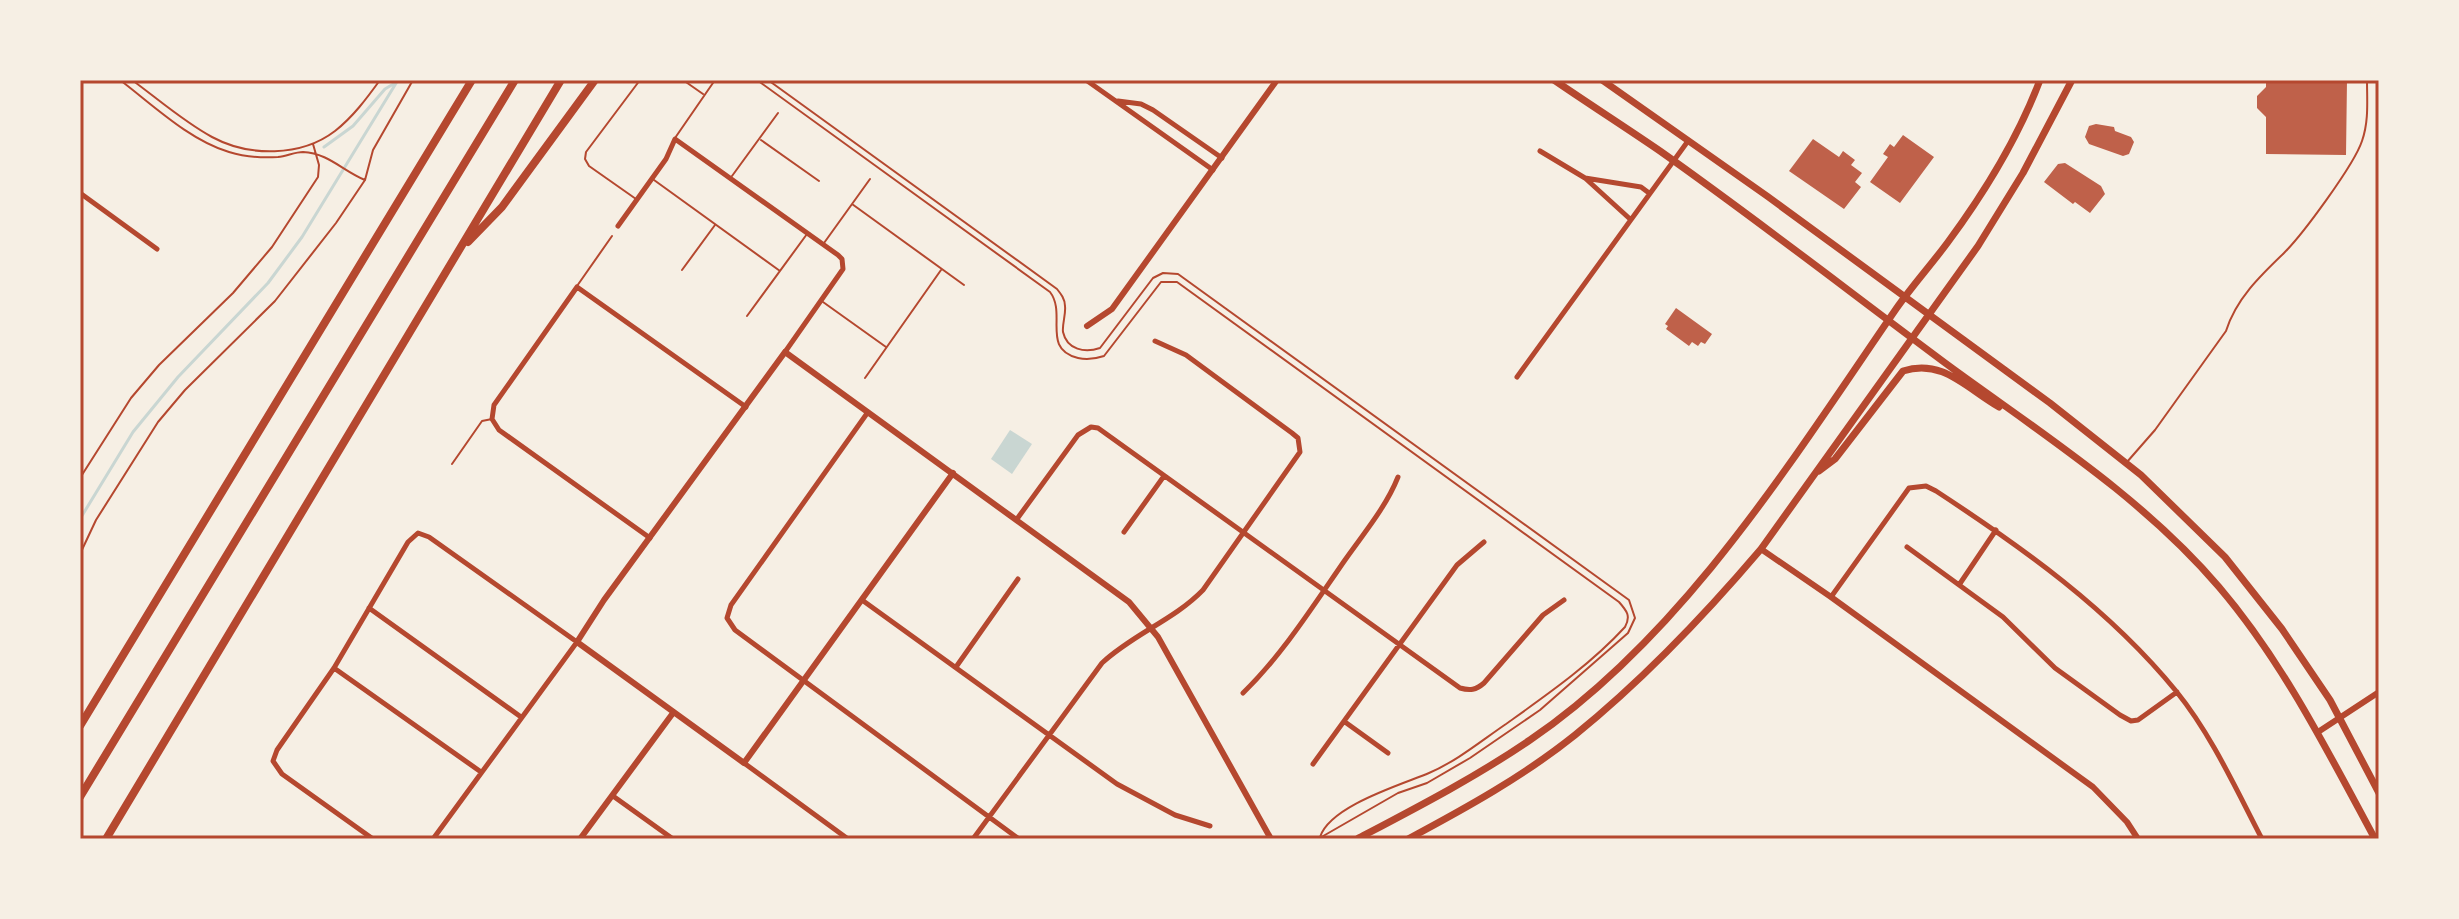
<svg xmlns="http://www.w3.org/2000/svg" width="2459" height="919" viewBox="0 0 2459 919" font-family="'Source Serif 4',serif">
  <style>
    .water { fill: #c9d6d2 }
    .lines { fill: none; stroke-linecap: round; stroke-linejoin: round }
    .stream { stroke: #c9d6d2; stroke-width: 3 }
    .building { fill: #bf614a }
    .path { stroke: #b5482f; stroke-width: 2 }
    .service { stroke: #b5482f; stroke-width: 2 }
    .minor { stroke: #b5482f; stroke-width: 5 }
    .tertiary { stroke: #b5482f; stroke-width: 6 }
    .primary { stroke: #b5482f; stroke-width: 7 }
    .motorway { stroke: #b5482f; stroke-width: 8 }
    .neatline { fill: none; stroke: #b5482f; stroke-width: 3 }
  </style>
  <rect width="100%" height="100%" fill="#f6efe4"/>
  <path class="water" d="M1010,430l22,14 -20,30 -21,-15z"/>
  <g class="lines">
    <path class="stream" d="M324,147l29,-21 32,-37 10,-6
      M80,519l53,-87 45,-55 90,-94 34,-46 96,-157"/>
  </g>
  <path class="building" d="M2266,80h81l-1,75 -80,-1v-37l-9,-9v-12l9,-9z
    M2096,124l18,3 1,4 16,6 3,5 -5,12 -6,2 -34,-12 -4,-7 4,-11z
    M1903,135l31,22 -34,46 -30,-21 18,-25 -5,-3 7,-10 4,3z
    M1813,139l26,18 4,-6 12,9 -4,5 11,8 -7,9 6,5 -17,22 -55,-38z
    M2065,163l36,23 4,8 -15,19 -15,-11 -2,2 -29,-22 14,-18z
    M1676,308l36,26 -7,10 -4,-2 -3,4 -6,-4 -3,4 -23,-17 2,-3 -3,-2z"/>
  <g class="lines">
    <path class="path" d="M120,80c33,25 69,60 109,72 16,5 33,6 49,5 9,-1 17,-5 25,-5 25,1 40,19 62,28
      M132,80c26,19 52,42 80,57 37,20 89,20 123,-6 18,-14 32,-33 45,-51
      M757,80l293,212c17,22 -9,57 28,66 9,2 17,1 26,-2l57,-74h16l442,320c8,9 12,14 6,25 -35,38 -77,67 -119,97 -25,17 -49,37 -77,49 -29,12 -99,33 -109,64
      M768,80l289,209c4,5 8,10 8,17 1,9 -3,18 -2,26 4,18 22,21 37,16l53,-70 10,-5 15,1 451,326 6,18 -7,15 -88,77 -70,48 -43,25 -29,10 -80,46
      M80,478l51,-80 28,-33 74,-72 39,-46 46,-70 1,-12 -6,-21
      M80,554l16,-34 62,-98 27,-32 90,-89 61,-78 29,-43 8,-30 40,-70"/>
    <path class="service" d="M683,80l20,14
      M675,138l40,-58
      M761,140l58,41
      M732,176l46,-63
      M654,180l126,91
      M636,199l-47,-33 -4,-7 1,-7 54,-72
      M852,204l112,81
      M824,243l46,-64
      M682,270l33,-45
      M577,286l35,-50
      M823,302l63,45
      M747,316l60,-82
      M865,378l76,-108
      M2127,462l28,-32 71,-99c10,-32 34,-55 58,-78 19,-19 70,-88 78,-112 7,-20 5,-40 5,-61
      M452,464l30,-43 10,-2"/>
    <path class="minor" d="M1086,80l127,90
      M1118,101l23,3 12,6 69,48
      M1540,151l45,27 45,41
      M1585,178l56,9 8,6
      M80,193l77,56
      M618,226l48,-67 9,-20 163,116 4,4 1,10 -58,83
      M1517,377l171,-236
      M868,412l-137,193 -4,13 8,12 284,209
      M1017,519l61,-84 13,-8 7,1 362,260c10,3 16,2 24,-5l59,-68 21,-15
      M1124,532l40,-56
      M650,538l-151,-108 -7,-11 2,-14 83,-118 169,120
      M1907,547l96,70 52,51 65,47 11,6 7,-1 39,-28
      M1959,585l37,-55
      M1831,597l78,-109 17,-2 10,5c87,57 173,118 240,200 35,43 60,98 86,148
      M862,600l255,184 58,31 35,11
      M369,608l152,109
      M956,667l62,-88
      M334,668l147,104
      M1243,693c40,-39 70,-87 102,-133 19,-27 41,-53 53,-83
      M1345,722l43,31
      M744,763l104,76
      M1313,764l144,-199 27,-23
      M613,796l60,43
      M373,839l-91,-65 -9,-13 4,-11 57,-82 74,-126 10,-9 11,4 148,105 -144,197
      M973,839l129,-176c31,-29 72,-43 101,-73l97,-138 -2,-14 -6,-5 -106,-78 -31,-14"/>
    <path class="tertiary" d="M1087,326l25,-17 165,-229
      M953,473l-209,290 -167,-121 27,-42 181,-248 344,250 29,35 113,202
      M1761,549l70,48 262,190 34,35 11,17
      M2318,732l61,-40
      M580,839l93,-126"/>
    <path class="primary" d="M1554,80c35,24 71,47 106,71 99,70 195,145 292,217 92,67 192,131 267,219 64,75 109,165 156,252
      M1602,80l165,116 283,207 91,72 84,82 57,72 48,71 49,93
      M1819,471l16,-12 68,-88c39,-13 63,17 96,36
      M1357,839c59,-31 119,-62 173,-99 154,-105 262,-280 366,-431 16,-23 35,-44 52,-67 37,-50 70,-104 92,-162
      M1408,839c58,-31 116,-63 167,-104 68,-55 129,-119 186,-186l217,-303 45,-73 49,-93"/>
    <path class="motorway" d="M468,242l34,-35 93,-127
      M80,726l392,-646
      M80,797l435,-717
      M106,839l455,-759"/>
  </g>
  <rect width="2459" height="919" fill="none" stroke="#f6efe4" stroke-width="164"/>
  <rect x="82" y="82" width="2295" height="755" class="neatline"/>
</svg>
